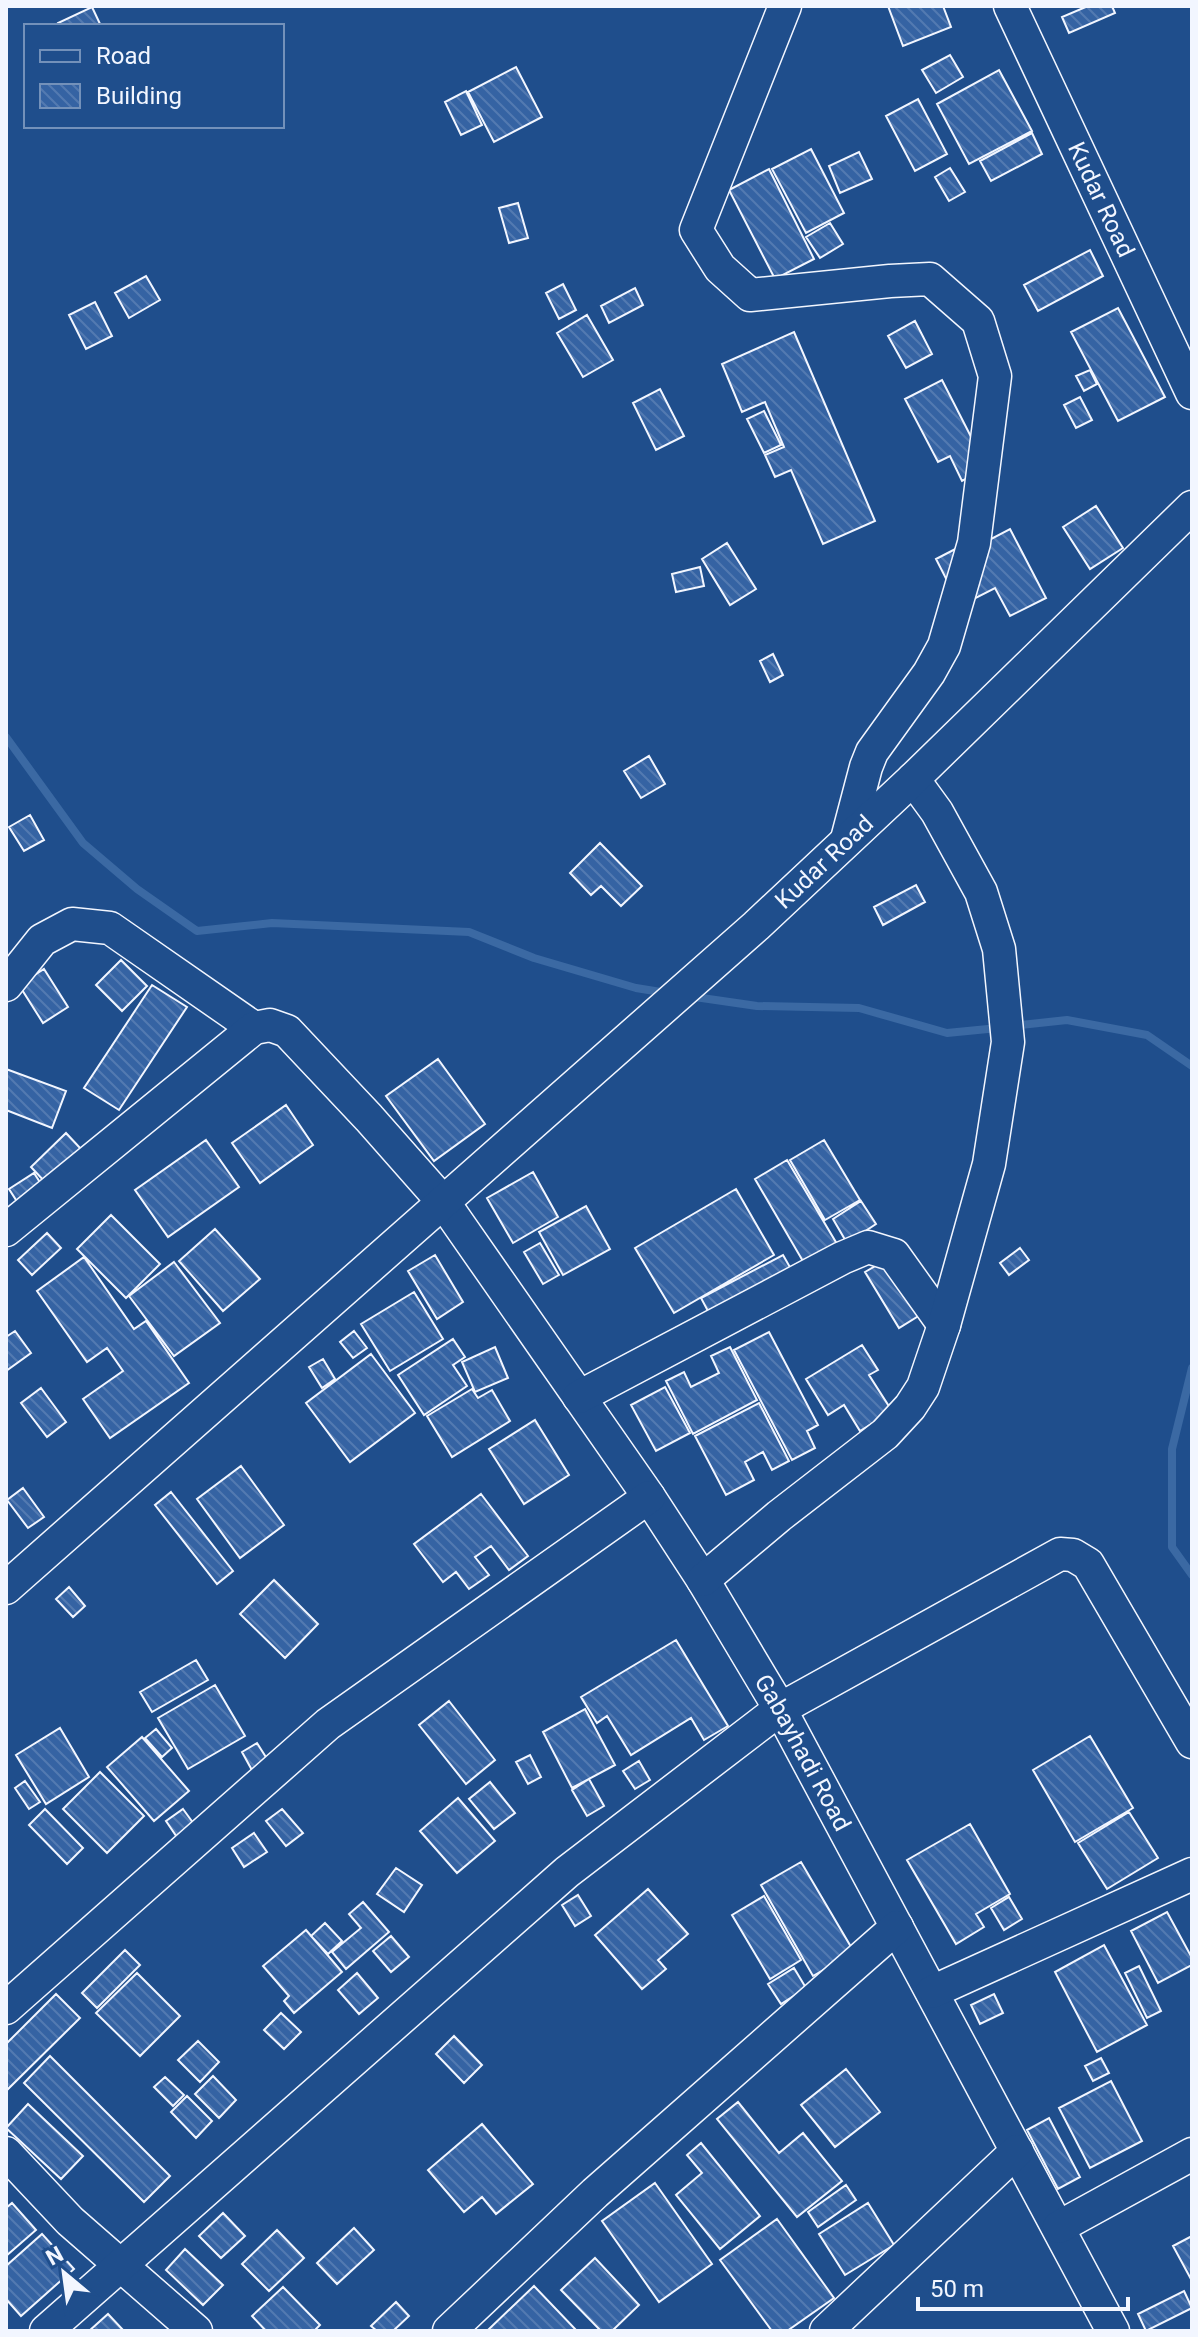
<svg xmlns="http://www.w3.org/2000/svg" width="1198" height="2337" viewBox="0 0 1198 2337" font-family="Roboto,sans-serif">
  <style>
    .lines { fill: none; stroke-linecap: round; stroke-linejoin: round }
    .stream { stroke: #3b69a3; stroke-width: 8 }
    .building { fill: url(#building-back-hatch); stroke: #f2f6ff; stroke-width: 2 }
    .minor-casing { stroke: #f2f6ff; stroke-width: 35 }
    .minor { stroke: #1f4e8c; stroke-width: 32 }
    .labels { text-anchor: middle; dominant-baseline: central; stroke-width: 6; stroke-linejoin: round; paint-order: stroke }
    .street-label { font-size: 24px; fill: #f2f6ff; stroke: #1f4e8c }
  </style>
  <defs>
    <pattern id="building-back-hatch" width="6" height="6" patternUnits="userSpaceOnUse" patternTransform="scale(2)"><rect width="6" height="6" fill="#3563a3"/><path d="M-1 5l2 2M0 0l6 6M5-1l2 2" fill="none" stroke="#537ab1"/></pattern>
  </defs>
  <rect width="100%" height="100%" fill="#1f4e8c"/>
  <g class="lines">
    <path class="stream" d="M6,737l77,106 54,46 60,42 75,-8 197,9 65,26 102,30 31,5
      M688,996l69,10 102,2 88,25 51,-5
      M1012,1026l55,-6 80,15 45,31
      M1192,1368l-20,81v98l20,28"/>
  </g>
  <path class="building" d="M888,6h55l8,21 -48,19z
    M1088,6h24l3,7 -46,20 -7,-16z
    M92,7l9,19h-42l-1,-3z
    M950,55l13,22 -27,16 -14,-23z
    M516,67l26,50 -48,25 -26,-50z
    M999,70l33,61 -63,33 -32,-60z
    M466,91l16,34 -21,10 -16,-33z
    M918,99l29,55 -32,17 -29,-55z
    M1032,133l10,21 -51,27 -11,-20z
    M811,149l33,64 -38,20 -34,-64z
    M859,152l13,27 -32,14 -11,-27z
    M950,168l15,24 -16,9 -14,-24z
    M769,169l45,90 -39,20 -46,-89z
    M518,203l10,35 -19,5 -10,-35z
    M830,223l13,21 -23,14 -14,-21z
    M1090,250l13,26 -65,35 -14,-26z
    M146,276l14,24 -31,18 -14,-25z
    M563,284l13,26 -17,9 -13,-26z
    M635,288l8,17 -34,18 -8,-17z
    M95,302l17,34 -26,13 -17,-34z
    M1118,308l47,89 -47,24 -47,-89z
    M587,315l26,45 -30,17 -26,-44z
    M915,321l17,33 -26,14 -18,-32z
    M794,332l81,189 -52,23 -32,-74 -16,7 -10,-22 19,-8 -19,-45 -23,10 -20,-48z
    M1090,370l7,14 -13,7 -8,-15z
    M942,380l45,88 -25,13 -12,-25 -12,6 -33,-63z
    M660,389l24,47 -28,14 -23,-47z
    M1080,397l12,23 -16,8 -12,-23z
    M764,411l17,34 -17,8 -17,-34z
    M1096,506l27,42 -33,21 -27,-42z
    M1010,529l36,69 -36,18 -15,-28 -35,18 -24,-47 31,-16 3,7z
    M727,543l29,46 -26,16 -28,-46z
    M700,567l4,19 -28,6 -4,-18z
    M773,654l10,21 -13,7 -10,-21z
    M649,756l16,28 -24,14 -17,-27z
    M30,815l14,25 -20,11 -15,-24z
    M600,843l42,43 -21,20 -20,-20 -10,9 -21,-22z
    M916,885l9,17 -42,23 -9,-18z
    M121,960l26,26 -25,25 -26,-26z
    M44,969l24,38 -25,16 -24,-38z
    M152,985l35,22 -68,103 -35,-22z
    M438,1059l47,65 -51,37 -48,-65z
    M6,1069l60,22 -14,37 -46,-18z
    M286,1105l27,40 -53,38 -28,-40z
    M66,1133l15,16 -35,34 -15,-16z
    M206,1140l33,47 -71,50 -33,-47z
    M824,1140l36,60 -35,20 -35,-60z
    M787,1160l50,84 -33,19 -49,-84z
    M533,1172l25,45 -45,26 -26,-45z
    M34,1173l9,14 -25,16 -9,-14z
    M736,1189l38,66 -100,58 -39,-65z
    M861,1201l15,23 -29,19 -14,-24z
    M586,1206l24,43 -47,26 -24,-43z
    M111,1215l49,49 -34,34 -49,-49z
    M215,1229l45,50 -37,32 -44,-50z
    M47,1233l14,15 -29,27 -14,-15z
    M540,1243l19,32 -16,9 -19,-32z
    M1020,1248l9,12 -20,15 -9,-12z
    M899,1252l34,55 -34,21 -34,-56z
    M435,1255l28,47 -26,17 -29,-48z
    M783,1255l8,14 -82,44 -8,-15z
    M84,1257l50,72 12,-8 43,62 -79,55 -27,-39 40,-28 -16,-23 -20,14 -50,-71z
    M174,1262l46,61 -46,33 -45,-60z
    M414,1292l29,47 -53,32 -29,-47z
    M15,1331l16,22 -25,18v-34z
    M354,1331l13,17 -14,10 -13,-16z
    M769,1332l49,93 -11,6 8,17 -23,12 -58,-110z
    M453,1339l12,18 -12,8 14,21 -43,29 -26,-40z
    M862,1345l16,25 -9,5 23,36 -32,20 -16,-26 -16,10 -22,-36z
    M495,1347l13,31 -33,14 -13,-30z
    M730,1347l27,53 -64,34 -27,-53 18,-9 7,15 28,-14 -8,-17z
    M371,1354l44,59 -65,49 -44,-59z
    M323,1359l12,20 -13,9 -13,-21z
    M665,1387l25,46 -34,18 -25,-46z
    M41,1388l25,34 -19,15 -26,-34z
    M472,1389l6,9 14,-8 18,31 -58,36 -25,-41z
    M759,1403l30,58 -17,9 -9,-18 -18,10 9,18 -28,15 -31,-59z
    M535,1420l34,55 -45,29 -35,-55z
    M241,1466l43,59 -44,33 -43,-59z
    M23,1488l21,29 -16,11 -21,-28z
    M171,1492l62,79 -16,13 -62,-79z
    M481,1494l47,62 -19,14 -18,-24 -16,11 14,18 -20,14 -13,-17 -13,10 -29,-38z
    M274,1580l44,44 -33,34 -45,-44z
    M69,1587l16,19 -12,11 -17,-18z
    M676,1640l52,86 -24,14 -13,-22 -60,37 -24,-39 -10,7 -16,-26z
    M196,1660l12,20 -56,32 -12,-20z
    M215,1685l30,51 -57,33 -30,-51z
    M449,1701l46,59 -29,24 -47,-59z
    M585,1709l30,56 -43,23 -29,-56z
    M60,1728l29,49 -43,27 -30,-49z
    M156,1729l16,19 -10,9 -17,-19z
    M1090,1736l43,72 -58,34 -42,-72z
    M142,1737l47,54 -35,30 -47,-54z
    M257,1743l12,19 -16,10 -11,-20z
    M530,1755l11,22 -13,7 -12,-22z
    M639,1761l11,19 -15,9 -12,-18z
    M100,1772l44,44 -37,37 -44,-44z
    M589,1779l15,27 -17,10 -15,-26z
    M25,1781l15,21 -11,7 -14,-21z
    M490,1782l25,31 -21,16 -25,-30z
    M458,1798l37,43 -38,32 -37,-42z
    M45,1809l38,39 -16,16 -38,-39z
    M183,1809l16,22 -18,12 -15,-22z
    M282,1809l21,24 -17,13 -20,-25z
    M1129,1812l29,46 -51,31 -29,-46z
    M970,1824l40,70 -34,20 8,13 -28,17 -49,-84z
    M254,1833l13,19 -23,15 -12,-19z
    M801,1862l53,90 -41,24 -52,-91z
    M396,1868l26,17 -18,27 -27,-18z
    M648,1889l40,45 -30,26 8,9 -24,20 -47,-54z
    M578,1895l13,21 -16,10 -13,-21z
    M764,1896l37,64 -31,19 -38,-64z
    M1009,1897l13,22 -18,11 -13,-22z
    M363,1902l26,30 -43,37 -14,-17 29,-24 -12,-14z
    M1167,1912l25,46v7l-34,18 -27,-52z
    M325,1923l17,18 -14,13 -17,-18z
    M306,1930l36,42 -48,41 -10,-12 5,-5 -26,-30z
    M391,1936l18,21 -18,15 -18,-21z
    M1104,1945l43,80 -50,27 -42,-80z
    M125,1950l15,15 -43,43 -15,-15z
    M1139,1966l22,45 -14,7 -22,-45z
    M794,1968l12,20 -25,16 -13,-20z
    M137,1973l43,43 -40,40 -44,-43z
    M357,1973l21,25 -19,16 -21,-24z
    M56,1994l24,24 -74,73v-47z
    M994,1994l9,19 -23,11 -9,-19z
    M281,2013l20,19 -17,17 -20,-19z
    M454,2036l28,29 -18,18 -28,-29z
    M198,2041l21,21 -19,20 -22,-22z
    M50,2056l120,120 -26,26 -120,-119z
    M1101,2058l8,15 -16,8 -8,-15z
    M846,2069l34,43 -45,35 -34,-42z
    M213,2076l23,24 -17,18 -24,-24z
    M165,2077l19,18 -11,11 -19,-19z
    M1111,2081l31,60 -52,27 -31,-60z
    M187,2096l25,25 -16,17 -25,-26z
    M738,2102l41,51 24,-20 39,48 -45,36 -80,-98z
    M28,2104l55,52 -22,23 -55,-51z
    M1049,2118l31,59 -22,12 -31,-59z
    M482,2124l51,60 -37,30 -14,-17 -18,15 -36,-42z
    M701,2143l59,73 -40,33 -44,-54 26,-22 -15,-18z
    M655,2183l57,81 -53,38 -57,-81z
    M846,2185l10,15 -38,27 -10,-15z
    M12,2203l24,27 -30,26v-48z
    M868,2203l26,42 -49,30 -26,-41z
    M223,2213l22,23 -24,22 -22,-22z
    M777,2219l57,79 -47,33h-15l-52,-71z
    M354,2228l20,22 -37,34 -20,-21z
    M277,2230l27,28 -35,33 -27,-27z
    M42,2234l32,35 -53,47 -15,-17v-33z
    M1192,2236v45l-19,-35z
    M185,2249l38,36 -20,20 -37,-35z
    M595,2258l44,47 -27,26h-11l-40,-41z
    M534,2286l43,45h-86l-2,-2z
    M283,2287l37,38 -6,6h-48l-14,-15z
    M1184,2291l8,17 -46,23 -8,-17z
    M396,2302l13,14 -16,15h-16l-6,-5z
    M108,2314l16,17h-35z"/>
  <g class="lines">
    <g class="minor-casing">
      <g id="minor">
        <path d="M785,6l-89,224 24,38 30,27 140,-14 40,-2 48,42 17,55 -21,167 -30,103 -15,27 -57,79 -6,15 -19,72"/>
        <path id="s1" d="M1010,6l182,387"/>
        <path d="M6,985l36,-45 30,-16 38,4 144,100"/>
        <path id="s2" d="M6,1230l248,-202 16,-3 17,6 82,87 75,85 205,294 54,83 77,129 333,622"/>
        <path d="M579,1397l263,-139 26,-11 26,8 50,70"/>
        <path d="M703,1580l76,-64 106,-82 25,-27 13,-20 21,-62 45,-161 19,-122 -9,-93 -18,-57 -44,-80 -24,-33"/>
        <path id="s3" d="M6,1588l750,-662 157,-147 279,-272"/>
        <path d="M932,1992l260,-118"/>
        <path d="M6,2008l322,-284 321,-227"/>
        <path d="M6,2153l64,68 126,110"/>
        <path d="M1059,2227l133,-73"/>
        <path d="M46,2331l521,-459 213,-163 280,-155 13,1 15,9 104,178"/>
        <path d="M449,2331l146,-138 302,-266"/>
        <path d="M826,2331l191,-180"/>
      </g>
    </g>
    <use href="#minor" class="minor"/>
  </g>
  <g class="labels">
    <g class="street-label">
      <text stroke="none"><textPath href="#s1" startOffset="214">Kudar Road</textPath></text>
      <text stroke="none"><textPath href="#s3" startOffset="1094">Kudar Road</textPath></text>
      <text stroke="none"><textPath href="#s2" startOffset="1244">Gabayhadi Road</textPath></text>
    </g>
  </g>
  <rect width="1198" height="2337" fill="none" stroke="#f2f6ff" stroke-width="16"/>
  <rect x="24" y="24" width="260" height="104" fill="#1f4e8c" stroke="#7391ba" stroke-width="2"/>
  <rect x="40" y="50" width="40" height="12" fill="#1f4e8c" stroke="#7391ba" stroke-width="2"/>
  <text x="96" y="64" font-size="24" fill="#f2f6ff">Road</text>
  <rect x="40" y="84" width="40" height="24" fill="url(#building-back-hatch)" stroke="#7391ba" stroke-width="2"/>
  <text x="96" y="104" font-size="24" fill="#f2f6ff">Building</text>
  <g transform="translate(64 2273) rotate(331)" stroke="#1f4e8c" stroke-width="6" paint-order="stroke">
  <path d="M0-6L14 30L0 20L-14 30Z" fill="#f2f6ff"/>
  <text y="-12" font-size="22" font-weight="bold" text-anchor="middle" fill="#f2f6ff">N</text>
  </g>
  <path d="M918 2297v12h210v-12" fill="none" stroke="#f2f6ff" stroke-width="4"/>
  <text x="930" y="2297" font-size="24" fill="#f2f6ff" stroke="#1f4e8c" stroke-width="6" paint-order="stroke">50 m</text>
</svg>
